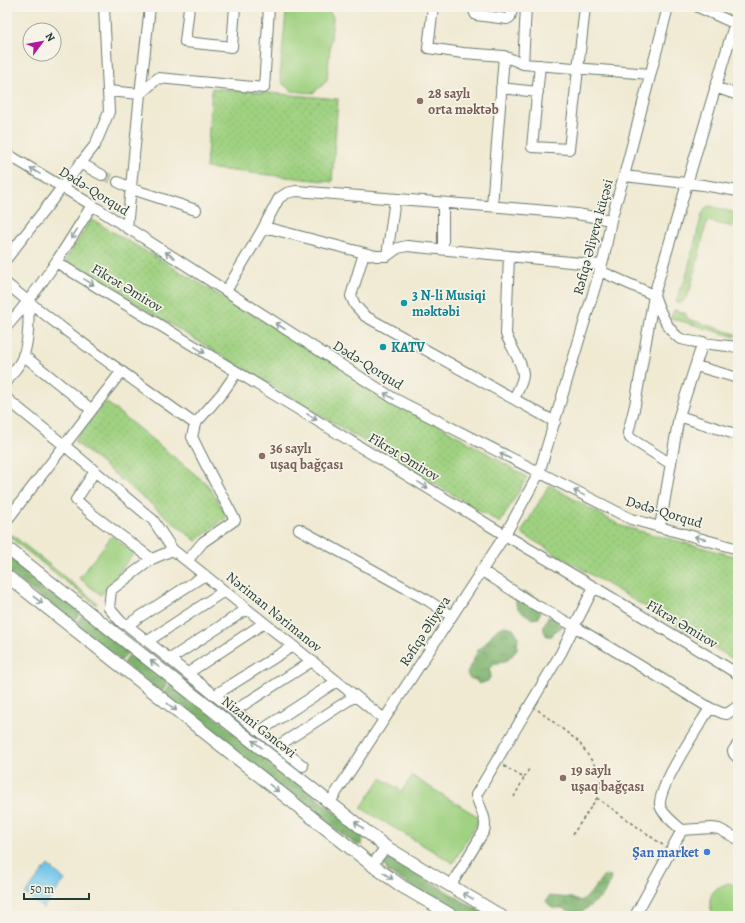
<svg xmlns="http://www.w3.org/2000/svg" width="745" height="923" viewBox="0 0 745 923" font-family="Alegreya,serif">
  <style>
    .grass { fill: #9fd180; stroke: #5f875a }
    .forest { fill: url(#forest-crowns); stroke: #4f7851 }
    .park { fill: url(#park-dots); stroke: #5f875a }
    .water { fill: #6dc4ea; stroke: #46808f }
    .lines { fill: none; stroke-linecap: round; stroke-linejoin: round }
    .minor-tunnel { stroke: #c6c7b3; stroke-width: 10; stroke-dasharray: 10 5; stroke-linecap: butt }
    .minor-casing { stroke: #687a6c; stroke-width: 12 }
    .major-casing { stroke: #687a6c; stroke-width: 14 }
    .path { stroke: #687a6c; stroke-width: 1.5; stroke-dasharray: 3 3; stroke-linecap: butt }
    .minor { stroke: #fff; stroke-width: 10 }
    .major { stroke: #fff; stroke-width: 12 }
    .oneway { stroke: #8f9e9a }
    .education-dot { fill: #8d6e63; stroke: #f7f3e8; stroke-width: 1.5 }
    .culture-dot { fill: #0f9aa8; stroke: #f7f3e8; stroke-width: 1.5 }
    .shop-dot { fill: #3f7fe0; stroke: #f7f3e8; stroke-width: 1.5 }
    .labels { text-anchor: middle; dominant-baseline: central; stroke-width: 3.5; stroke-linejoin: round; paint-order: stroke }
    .education-label { font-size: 14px; font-weight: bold; fill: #785e54; stroke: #f7f3e8; text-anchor: start }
    .street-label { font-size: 14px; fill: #1f3d34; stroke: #f7f3e8 }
    .culture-label { font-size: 14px; font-weight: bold; fill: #0d838f; stroke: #f7f3e8; text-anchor: start }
    .shop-label { font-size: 14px; font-weight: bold; fill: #366cbe; stroke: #f7f3e8; text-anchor: end }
  </style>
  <defs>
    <pattern id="forest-crowns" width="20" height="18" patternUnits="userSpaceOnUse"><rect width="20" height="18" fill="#7fb36e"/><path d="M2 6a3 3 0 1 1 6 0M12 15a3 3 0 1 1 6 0" fill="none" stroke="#67935b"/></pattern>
    <pattern id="park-dots" width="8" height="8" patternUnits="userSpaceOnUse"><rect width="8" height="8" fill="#9fd180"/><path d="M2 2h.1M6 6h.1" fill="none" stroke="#88b46f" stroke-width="1.8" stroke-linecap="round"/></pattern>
  </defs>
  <rect width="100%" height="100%" fill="#f7f3e8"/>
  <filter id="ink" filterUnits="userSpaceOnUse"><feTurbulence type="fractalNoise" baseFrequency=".025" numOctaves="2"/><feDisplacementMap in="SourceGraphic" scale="8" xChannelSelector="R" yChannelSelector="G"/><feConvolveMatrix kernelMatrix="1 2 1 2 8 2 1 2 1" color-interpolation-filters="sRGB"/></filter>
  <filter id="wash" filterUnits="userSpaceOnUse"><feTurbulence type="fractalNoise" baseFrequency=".012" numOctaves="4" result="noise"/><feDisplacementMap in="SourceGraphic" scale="16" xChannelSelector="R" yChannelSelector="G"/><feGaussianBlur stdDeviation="0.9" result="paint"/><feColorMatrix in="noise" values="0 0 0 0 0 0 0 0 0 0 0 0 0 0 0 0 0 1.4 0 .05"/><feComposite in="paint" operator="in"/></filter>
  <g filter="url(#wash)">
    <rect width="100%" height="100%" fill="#f0ead3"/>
    <path class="grass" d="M289,7h37l7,10 -6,63 -2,3 -12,10 -21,-2 -9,-7 -3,-9 6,-62z
      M710,206l26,7 -3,14 -26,-6 -17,69c-3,7 -6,14 -14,13l5,-17 4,-5 17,-67 4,-6z
      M674,310l11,3 3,6 48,15 -1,3 -64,-19z
      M11,534l86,69 -1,2 -87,-68z
      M112,536l22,17 -33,42 -22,-17z
      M412,776l68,42 -27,45 -92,-55 20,-30 21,13z
      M729,883l9,3v30h-25c-7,-18 -2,-28 16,-33z"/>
    <path class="forest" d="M7,553l74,59 -9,11 -65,-52z
      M524,592l11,5 10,7 -4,5 -2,9 -7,1c-9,-8 -22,-10 -13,-25z
      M83,614l46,37 -8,10 -46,-36z
      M548,617h2l13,5 -1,5 -8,5 -2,4h-5c-6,-7 -3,-11 1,-19z
      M505,626l8,2 5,8 -1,12 -2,4 -7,8 -6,2h-3l-10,6 2,7 -3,6 -9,3 -3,-4 -7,-2 -2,-5c3,-8 8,-15 11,-23 14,-9 10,-18 27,-24z
      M131,653l38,29 -8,11 -38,-30z
      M172,683l188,149c3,5 4,7 1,13h-5l-194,-150z
      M389,859l7,2 92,55h-27l-73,-44 -4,-8z
      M605,875l6,1 -1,6 -7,14 -21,16h-12l-7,-4h-11l-6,-7 3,-5 22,2 9,3 7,-4z"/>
    <path class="park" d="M212,88l126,11 -6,83 -126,-14z
      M91,219l436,258 -27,46 -435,-262z
      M106,402l101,82 21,32 -32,25 -122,-100z
      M549,485l72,41 117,31v105l-217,-129z"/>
    <path class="water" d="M48,865l17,15 -22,28 -18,-14z"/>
  </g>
  <g filter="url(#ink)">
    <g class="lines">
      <path class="minor-tunnel" d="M102,175l16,7"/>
      <g class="minor-casing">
        <path id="minor" d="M189,7l-4,35 47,5 3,-40
          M433,7l-5,41 35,5 41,3 19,8 127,10
          M474,7v4l2,4 31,4 3,-2 3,-10
          M698,7l40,18
          M523,64l3,-57
          M540,65l-8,82 37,2 16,-142
          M715,87l23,8
          M501,88l37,4
          M108,91l32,3 -13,134
          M140,94l18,-16 106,10 5,-81
          M140,94l10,-87
          M7,154l85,51 301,193 238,121 107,30
          M80,163l22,12
          M624,176l79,9 35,6
          M118,182l14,7 64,21
          M492,206l12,-150
          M261,232l18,-34 8,-5 9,-2 240,19 41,4 34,6
          M443,249v-46
          M364,253l-13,43 4,9 10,11 190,106
          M387,256l8,-57
          M509,256l-3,78c4,12 17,29 17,41 0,7 -6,17 -9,24
          M7,258l88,-113 14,-33 -5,-105
          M56,262l449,273 89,52 144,87
          M600,271l54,24c5,15 12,33 25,43 6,4 49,8 59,9
          M7,284c60,50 125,95 188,140l28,-32 14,-20
          M226,291l35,-59 6,-3h5l104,27h11l11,-8 9,-2 194,19
          M7,326c33,-36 59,-79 85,-121
          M23,355l69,55
          M696,366l42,12
          M7,382c4,-8 10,-14 14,-21 8,-16 8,-43 7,-59
          M7,399l58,47 88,74 20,30 14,11 197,158
          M679,416l59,19
          M671,464l-41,-26 -2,-5 7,-28 19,-110 81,-273
          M95,471l-19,29 16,14 60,45
          M7,520l114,-148
          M660,527l19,-111 24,-74
          M299,529l128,71 25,16
          M173,550l-21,9 -41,31 -2,18 13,15 5,2 78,-50
          M187,561l16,-19 32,-22 -24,-45 -19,-38 3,-13
          M481,570l49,32 44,24 136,82c-11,18 -52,78 -50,97 1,8 16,20 22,25l30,-2 7,1 19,10
          M127,625l176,141
          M148,641l76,-50
          M170,659l77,-50
          M188,673l76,-50
          M215,695l78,-49
          M710,708l12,5 5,1 11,-8
          M234,711l78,-50
          M260,731l77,-50
          M738,744l-5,7 1,3 4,4
          M278,746l77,-50
          M330,802l175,-267 34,-62 65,-216 7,-37 13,-44 44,-169
          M372,865l14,-18
          M451,885l33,-54c4,-12 -5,-24 -8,-36l85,-142 33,-66
          M635,916l47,-86"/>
      </g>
      <g class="major-casing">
        <path id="major" d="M7,548l379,299 115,69
          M7,576l365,289 31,22 50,29"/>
      </g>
      <path class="path" d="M538,710l41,32 17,25 5,15 -4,16 -24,36
        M504,766l20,12 6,-11
        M514,797l10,-19
        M597,798l67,48"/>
      <use href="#minor" class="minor"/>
      <use href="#major" class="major"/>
    </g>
    <defs><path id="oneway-shaft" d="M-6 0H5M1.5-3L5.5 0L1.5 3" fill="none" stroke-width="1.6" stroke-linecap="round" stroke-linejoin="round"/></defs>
    <g class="oneway">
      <use href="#oneway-shaft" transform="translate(35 171) rotate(-149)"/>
      <use href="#oneway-shaft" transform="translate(74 234) rotate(123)"/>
      <use href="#oneway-shaft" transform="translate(170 255) rotate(-147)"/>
      <use href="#oneway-shaft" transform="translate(89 282) rotate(31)"/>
      <use href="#oneway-shaft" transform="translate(280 326) rotate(-147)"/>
      <use href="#oneway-shaft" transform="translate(200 350) rotate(31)"/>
      <use href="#oneway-shaft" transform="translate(389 396) rotate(-148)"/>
      <use href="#oneway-shaft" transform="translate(312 417) rotate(31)"/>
      <use href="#oneway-shaft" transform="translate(505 456) rotate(-153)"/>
      <use href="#oneway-shaft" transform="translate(423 485) rotate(31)"/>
      <use href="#oneway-shaft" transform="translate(579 493) rotate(-154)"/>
      <use href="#oneway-shaft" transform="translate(700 538) rotate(-165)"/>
      <use href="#oneway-shaft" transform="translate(38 600) rotate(38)"/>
      <use href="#oneway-shaft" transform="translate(155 664) rotate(-142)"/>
      <use href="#oneway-shaft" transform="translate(172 707) rotate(38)"/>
      <use href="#oneway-shaft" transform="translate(257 744) rotate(-142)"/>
      <use href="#oneway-shaft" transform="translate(274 788) rotate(38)"/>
      <use href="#oneway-shaft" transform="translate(359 825) rotate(-141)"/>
      <use href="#oneway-shaft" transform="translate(388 876) rotate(34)"/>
      <use href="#oneway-shaft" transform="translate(468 896) rotate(-149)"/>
    </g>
  </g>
  <g class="education-dot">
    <circle cx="420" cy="101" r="4"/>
    <circle cx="262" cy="456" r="4"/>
    <circle cx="563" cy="778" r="4"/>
  </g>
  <g class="culture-dot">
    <circle cx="404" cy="303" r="4"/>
    <circle cx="383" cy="347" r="4"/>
  </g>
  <circle class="shop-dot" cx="707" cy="852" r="4"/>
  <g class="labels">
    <g class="education-label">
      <text x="428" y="93">28 saylı<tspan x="428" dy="16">orta məktəb</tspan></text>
      <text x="270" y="448">36 saylı<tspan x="270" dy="16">uşaq bağçası</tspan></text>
      <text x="571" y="770">19 saylı<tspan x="571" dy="16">uşaq bağçası</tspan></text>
    </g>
    <g class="street-label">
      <text transform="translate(94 191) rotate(32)">Dədə-Qorqud</text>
      <text transform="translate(593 237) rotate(-75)">Rəfiqə Əliyeva küçəsi</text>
      <text transform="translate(127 288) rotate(31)">Fikrət Əmirov</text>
      <text transform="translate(368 365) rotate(32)">Dədə-Qorqud</text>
      <text transform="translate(404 457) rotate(31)">Fikrət Əmirov</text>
      <text transform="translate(664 512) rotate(17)">Dədə-Qorqud</text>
      <text transform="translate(274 612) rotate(39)">Nəriman Nərimanov</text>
      <text transform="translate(682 624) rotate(31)">Fikrət Əmirov</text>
      <text transform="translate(425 631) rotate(-57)">Rəfiqə Əliyeva</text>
      <text transform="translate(259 727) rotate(38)">Nizami Gəncəvi</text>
    </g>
    <g class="culture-label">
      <text x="412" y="295">3 N-li Musiqi<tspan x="412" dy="16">məktəbi</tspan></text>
      <text x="391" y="347">KATV</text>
    </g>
    <g class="shop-label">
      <text x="699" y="852">Şan market</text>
    </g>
  </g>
  <rect width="745" height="923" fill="none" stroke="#f7f3e8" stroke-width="24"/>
  <g transform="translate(42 42) rotate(58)"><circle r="19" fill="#f7f3e8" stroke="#a1aaa0"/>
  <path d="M0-3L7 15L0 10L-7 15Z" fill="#b5179e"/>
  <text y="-6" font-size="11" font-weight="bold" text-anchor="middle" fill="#1f3d34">N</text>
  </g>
  <path d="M24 893v6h65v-6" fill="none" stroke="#1f3d34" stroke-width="2"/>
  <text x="30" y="893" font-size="12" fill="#1f3d34" stroke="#f7f3e8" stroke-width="3" paint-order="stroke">50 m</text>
</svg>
